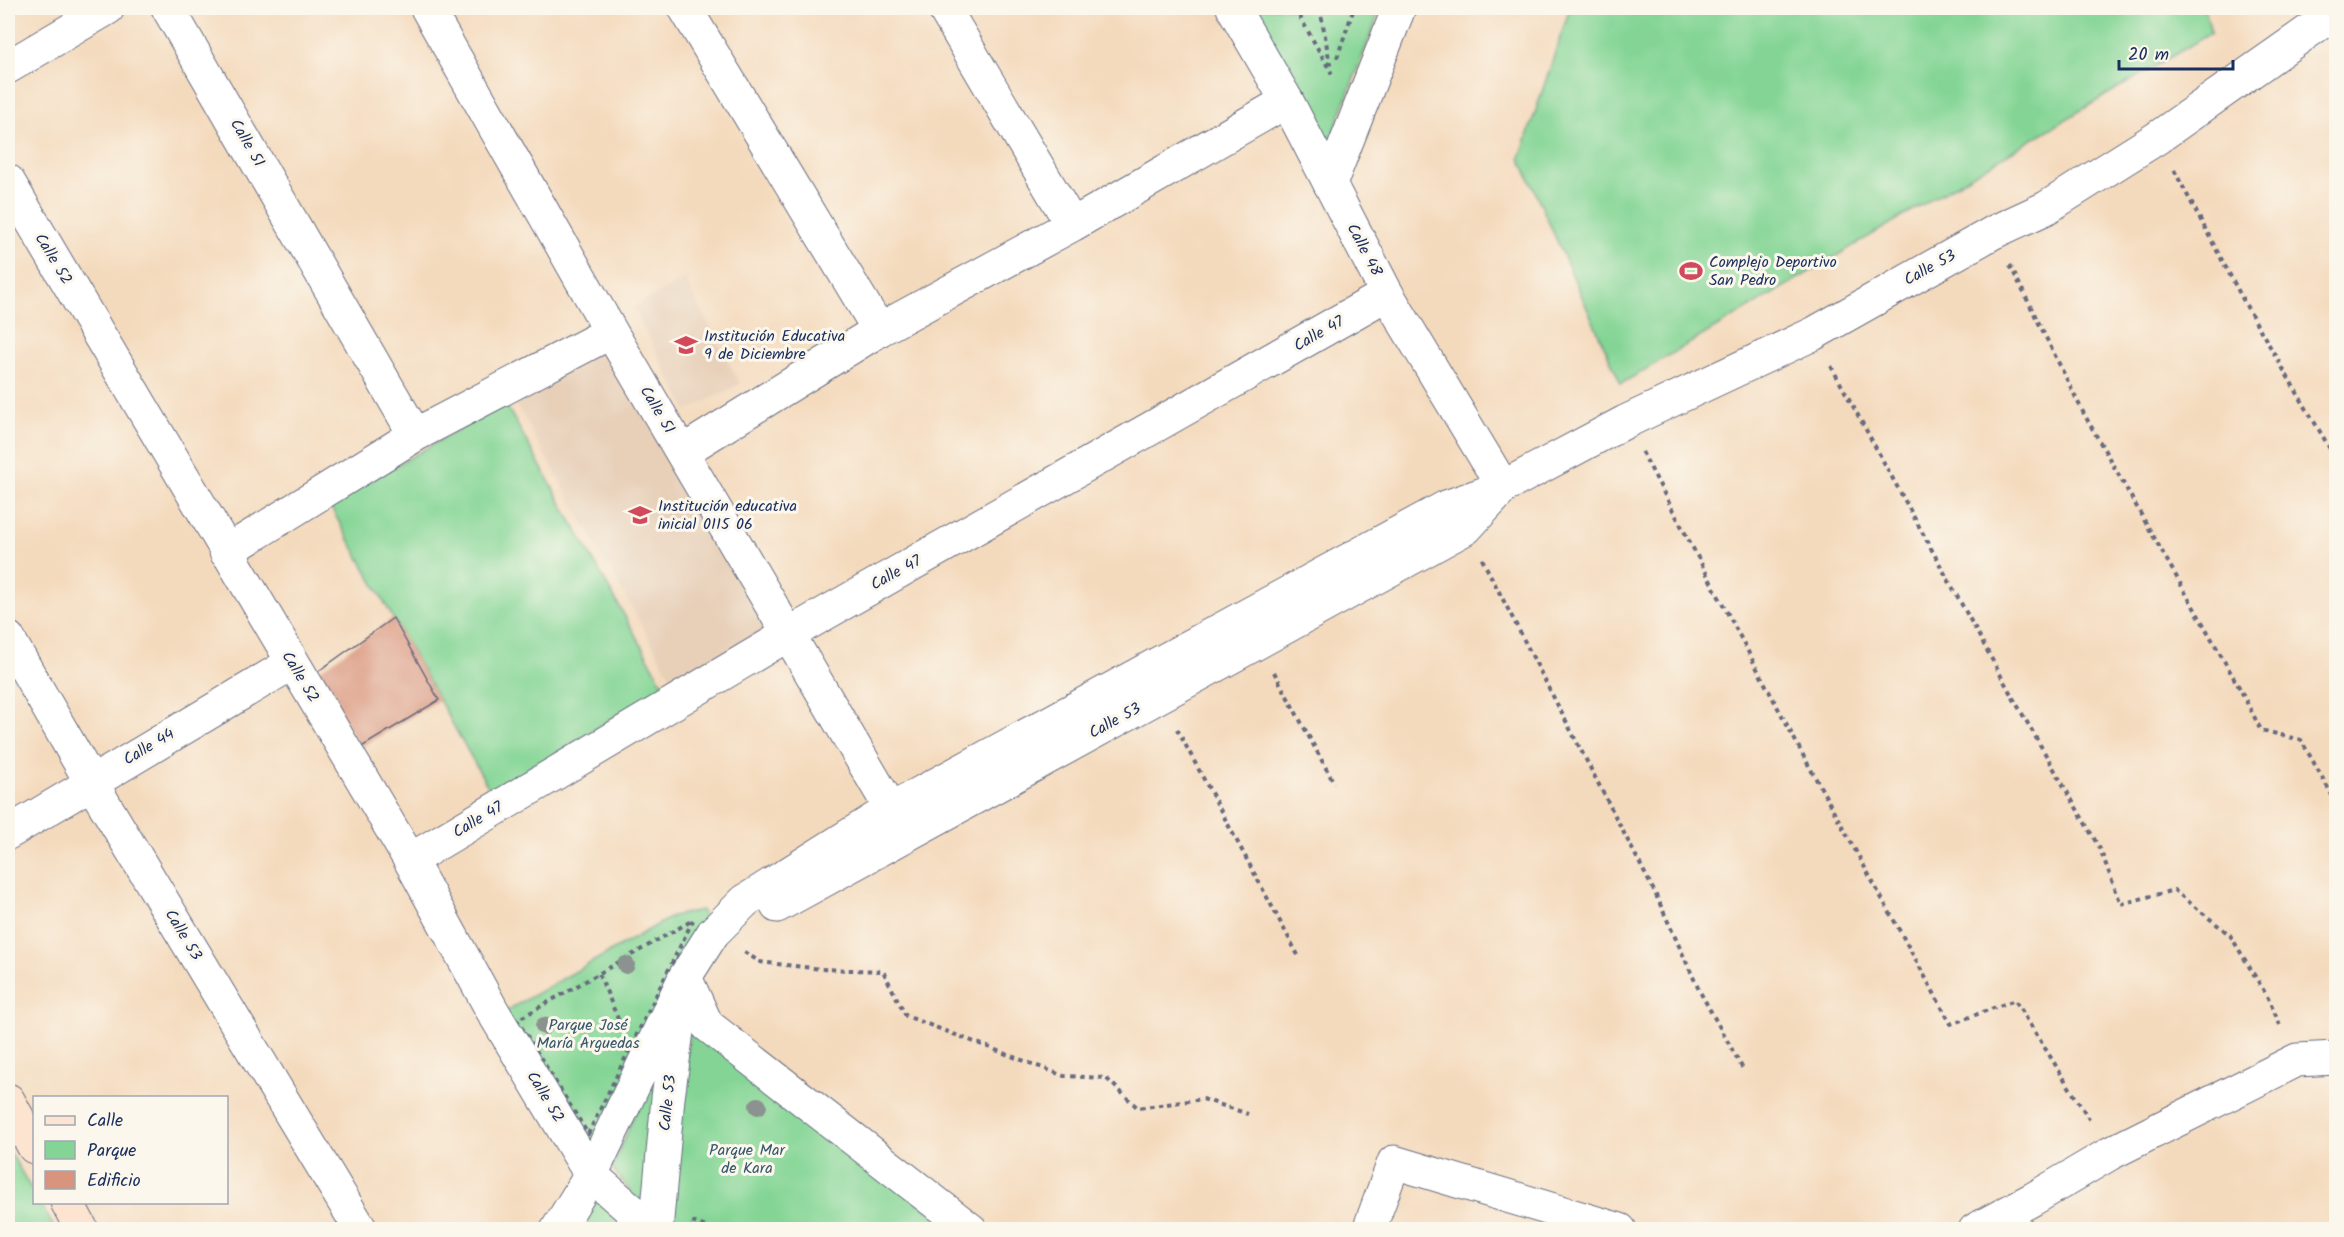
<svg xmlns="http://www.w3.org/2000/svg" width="2344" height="1237" viewBox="0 0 2344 1237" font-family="Kalam,sans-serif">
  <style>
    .built { fill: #e7cfb8 }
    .green { fill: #84d595; stroke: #50827a; stroke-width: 1.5 }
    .building { fill: #d9947d }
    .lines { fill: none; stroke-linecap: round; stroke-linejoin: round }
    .minor-casing { stroke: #676b7f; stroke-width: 35 }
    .tertiary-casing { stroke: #676b7f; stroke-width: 35 }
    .secondary-casing { stroke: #676b7f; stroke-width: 35 }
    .path { stroke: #676b7f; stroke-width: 4; stroke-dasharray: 4.5 4.5; stroke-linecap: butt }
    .minor { stroke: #fff; stroke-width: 33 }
    .tertiary { stroke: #fff; stroke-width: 33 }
    .secondary { stroke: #fde4d1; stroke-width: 33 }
    .tree { fill: #8b9290 }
    .labels { text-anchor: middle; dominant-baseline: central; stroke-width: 6; stroke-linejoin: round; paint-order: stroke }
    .street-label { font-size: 16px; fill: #1b2f5e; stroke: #fbf7ec }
    .poi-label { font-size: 16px; fill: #1b2f5e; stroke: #fbf7ec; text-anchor: start }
    .park-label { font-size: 16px; fill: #35586c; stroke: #fbf7ec }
  </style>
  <rect width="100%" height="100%" fill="#fbf7ec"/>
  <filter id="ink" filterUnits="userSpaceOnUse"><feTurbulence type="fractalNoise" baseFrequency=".0167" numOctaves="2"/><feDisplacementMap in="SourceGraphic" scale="12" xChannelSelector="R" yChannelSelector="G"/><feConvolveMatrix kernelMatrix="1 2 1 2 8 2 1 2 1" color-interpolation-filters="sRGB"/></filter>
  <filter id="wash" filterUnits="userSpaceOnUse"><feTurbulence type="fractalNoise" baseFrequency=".008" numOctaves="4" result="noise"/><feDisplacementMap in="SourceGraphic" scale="24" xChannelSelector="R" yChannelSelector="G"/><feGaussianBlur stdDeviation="1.35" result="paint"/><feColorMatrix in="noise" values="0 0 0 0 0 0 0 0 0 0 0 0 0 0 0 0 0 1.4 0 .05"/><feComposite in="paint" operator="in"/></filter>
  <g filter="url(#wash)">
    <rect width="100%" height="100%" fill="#f4dabd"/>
    <path class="built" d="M685,279l55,105 -53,27 -54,-104z
      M606,347l160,282 -91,55 -161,-284z"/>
    <path class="green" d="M1253,8h128l-53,138z
      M1570,8h635l6,25 -590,351 -101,-226z
      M505,403l159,283 -172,108 -163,-290z
      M701,910l7,14 -114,239 -90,-151 169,-96z
      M671,1026l-27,183 -32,-41z
      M690,1026l263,203 -261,1 -23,-8z
      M8,1148l26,46v8l6,1 15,26h-47z
      M597,1196l43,34h-69z"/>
    <g id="blocks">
      <path class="building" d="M393,618l46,82 -79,48 -44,-75z"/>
    </g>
  </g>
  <g filter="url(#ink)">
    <use href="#blocks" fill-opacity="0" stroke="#676b7f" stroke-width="1.5"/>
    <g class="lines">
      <g class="minor-casing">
        <path id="minor" d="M168,8l247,427
          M427,8l184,324 280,477
          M685,8l194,322
          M944,8l128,217
          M8,181l402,679 82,150 99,165 63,55
          M1330,184l69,-176
          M682,452l197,-122 193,-105 215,-124
          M226,552l189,-117 196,-103
          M8,638l83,144 270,448
          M8,833l284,-170
          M410,860l379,-226 598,-340
          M685,977l22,48 264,205
          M1369,1230l25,-68 226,68
          M1975,1230l58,-31 78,-46 186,-93 39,-2"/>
      </g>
      <g class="tertiary-casing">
        <path id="tertiary" d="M1233,8l54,93 100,193 116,193
          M8,67l100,-59
          M777,906l689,-378 36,-39
          M557,1230l34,-55 94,-198 28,-44 32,-32 146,-92 555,-302 57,-20 122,-65 188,-88 181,-102 52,-24 111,-70 179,-126
          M656,1230l12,-132 12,-89"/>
      </g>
      <g class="secondary-casing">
        <path id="secondary" d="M8,1100l26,47
          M67,1202l15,28"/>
      </g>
      <path class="path" d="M1295,8l37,66
        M1320,8l11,62
        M1337,58l17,-50
        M2174,170l74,139 88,150
        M2010,265l74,149 155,273 22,43 40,10 35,62
        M1831,366l181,330 88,153 21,55 53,-14 56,45 37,61 14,31
        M1642,452l162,305 147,267 64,-24 76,122
        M1482,559l173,334 44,97 45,81
        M1274,672l60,111
        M1177,729l122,228
        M693,920l-105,214 -71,-114z
        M744,952l16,10 61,7 62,2 23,45 158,60 42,2 32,30 65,-9 45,15
        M599,974l22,52
        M692,1222l23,8"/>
      <use href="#minor" class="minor"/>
      <use href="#tertiary" class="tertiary"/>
      <use href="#secondary" class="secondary"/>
    </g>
    <g class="tree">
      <circle cx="626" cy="965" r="9"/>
      <circle cx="544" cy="1026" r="9"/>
      <circle cx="758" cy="1106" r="9"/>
    </g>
  </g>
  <defs>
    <g id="stadium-bare" transform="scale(1.8)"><path d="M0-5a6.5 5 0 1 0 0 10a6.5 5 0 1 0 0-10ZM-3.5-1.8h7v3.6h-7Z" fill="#d1495b" stroke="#fbf7ec" stroke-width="2.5" paint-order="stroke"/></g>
    <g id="school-bare" transform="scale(1.8)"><path d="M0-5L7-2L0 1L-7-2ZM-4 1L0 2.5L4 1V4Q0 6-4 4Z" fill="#d1495b" stroke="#fbf7ec" stroke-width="2.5" paint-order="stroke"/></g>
  </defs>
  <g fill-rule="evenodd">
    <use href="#stadium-bare" x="1691" y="271"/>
    <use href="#school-bare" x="686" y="345"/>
    <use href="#school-bare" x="640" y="515"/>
  </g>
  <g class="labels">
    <g class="street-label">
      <text transform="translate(247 143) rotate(60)">Calle 51</text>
      <text transform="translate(1364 250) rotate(62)">Calle 48</text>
      <text transform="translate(53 259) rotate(59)">Calle 52</text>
      <text transform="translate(1930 268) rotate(-29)">Calle 53</text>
      <text transform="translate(1319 334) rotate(-30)">Calle 47</text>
      <text transform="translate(657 410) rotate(59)">Calle 51</text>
      <text transform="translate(896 573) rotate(-29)">Calle 47</text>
      <text transform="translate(300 677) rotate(59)">Calle 52</text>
      <text transform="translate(1115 721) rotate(-29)">Calle 53</text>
      <text transform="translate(149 747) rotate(-31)">Calle 44</text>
      <text transform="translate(478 820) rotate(-31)">Calle 47</text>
      <text transform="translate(183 935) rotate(59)">Calle 53</text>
      <text transform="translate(545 1097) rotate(59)">Calle 52</text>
      <text transform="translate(668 1103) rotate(-84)">Calle 53</text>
    </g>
    <g class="poi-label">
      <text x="1709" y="262">Complejo Deportivo<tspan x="1709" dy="18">San Pedro</tspan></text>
      <text x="704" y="336">Institución Educativa<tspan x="704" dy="18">9 de Diciembre</tspan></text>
      <text x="658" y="506">Institución educativa<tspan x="658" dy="18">inicial 0115 06</tspan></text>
    </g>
    <g class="park-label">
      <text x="588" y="1025">Parque José<tspan x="588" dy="18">María Arguedas</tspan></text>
      <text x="747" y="1150">Parque Mar<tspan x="747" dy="18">de Kara</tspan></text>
    </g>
  </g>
  <rect width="2344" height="1237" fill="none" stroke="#fbf7ec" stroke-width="30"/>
  <rect x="33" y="1096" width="195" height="108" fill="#fbf7ec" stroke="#a1a7b3" stroke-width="1.5"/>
  <rect x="45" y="1116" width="30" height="9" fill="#fde4d1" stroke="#a1a7b3" stroke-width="1.5"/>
  <text x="87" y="1126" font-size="18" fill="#1b2f5e">Calle</text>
  <rect x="45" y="1141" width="30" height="18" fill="#84d595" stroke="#a1a7b3" stroke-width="1.5"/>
  <text x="87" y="1156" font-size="18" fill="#1b2f5e">Parque</text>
  <rect x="45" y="1171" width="30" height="18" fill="#d9947d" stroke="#a1a7b3" stroke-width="1.5"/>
  <text x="87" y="1186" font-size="18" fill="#1b2f5e">Edificio</text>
  <path d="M2119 60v9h114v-9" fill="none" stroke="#1b2f5e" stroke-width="3"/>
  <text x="2128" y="60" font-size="18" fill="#1b2f5e" stroke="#fbf7ec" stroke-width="4.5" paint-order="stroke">20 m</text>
</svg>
